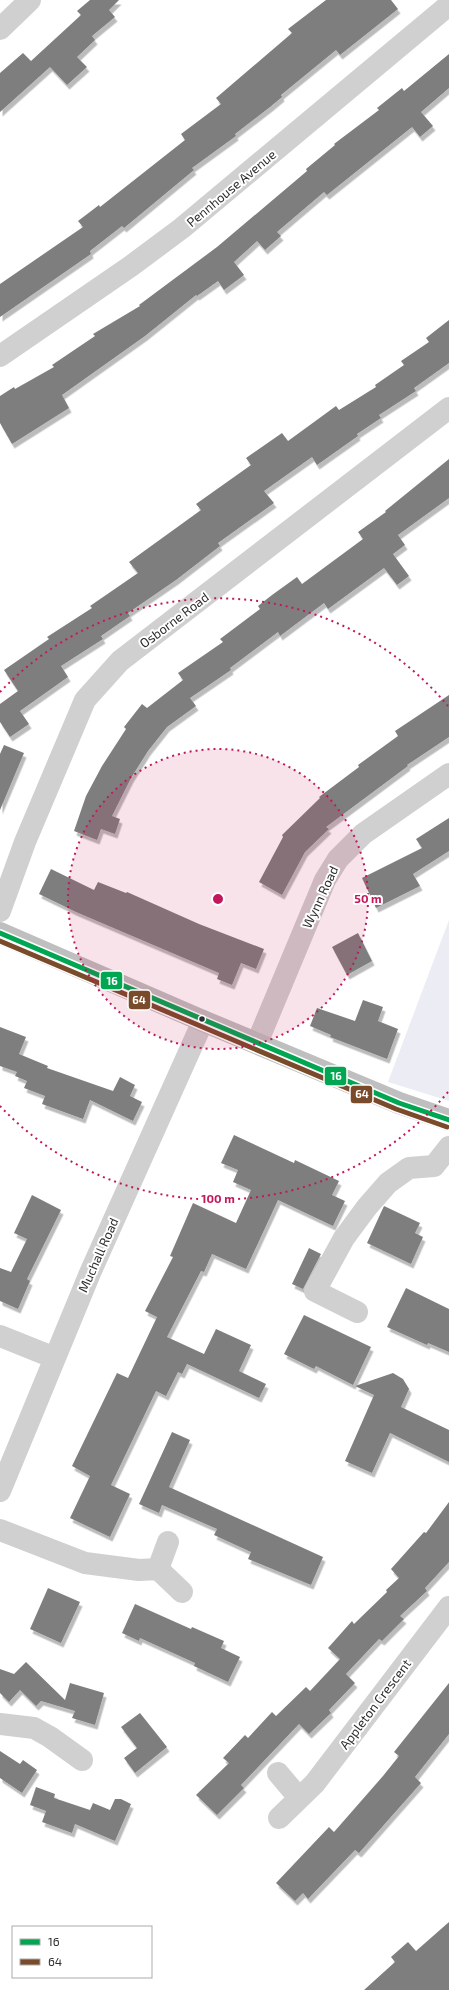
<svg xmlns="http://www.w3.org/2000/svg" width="449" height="1990" viewBox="0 0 449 1990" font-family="'Exo 2',sans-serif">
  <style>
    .green { fill: #ecedf4 }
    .building { fill: #7e7e7e; filter: url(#shadow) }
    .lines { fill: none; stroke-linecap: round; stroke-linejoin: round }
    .minor { stroke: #d0d0d0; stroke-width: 22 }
    .highway { stroke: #bfbfbf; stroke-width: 22 }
    .bus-1-casing { stroke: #fff; stroke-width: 8 }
    .bus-2-casing { stroke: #fff; stroke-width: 8 }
    .bus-1 { stroke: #00a651; stroke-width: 5 }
    .bus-2 { stroke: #7a4b2a; stroke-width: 5 }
    .ring { fill: none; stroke: #c2185b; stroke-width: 2; stroke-dasharray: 2 4 }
    .bus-dot { fill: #2e2e2e; stroke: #fff; stroke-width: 1.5 }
    .labels { text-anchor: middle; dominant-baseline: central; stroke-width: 4; stroke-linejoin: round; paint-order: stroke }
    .street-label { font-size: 13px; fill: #2e2e2e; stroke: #fff }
    .centre { fill: #c2185b; stroke: #fff; stroke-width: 2 }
    .ring-label { font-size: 12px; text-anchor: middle; font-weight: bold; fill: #c2185b; stroke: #fff; stroke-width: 4; stroke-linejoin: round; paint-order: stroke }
    .line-badge { stroke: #fff; stroke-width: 1.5 }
    .badge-label { font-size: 11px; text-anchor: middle; font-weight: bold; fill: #fff }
  </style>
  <defs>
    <filter id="shadow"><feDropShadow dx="2.5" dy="4.5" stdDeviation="0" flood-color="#0004"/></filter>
  </defs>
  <rect width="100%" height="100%" fill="#fff"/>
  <path class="green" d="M449,920v181l-61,-19z"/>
  <path class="building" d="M90,0h29l-10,10 6,7 -23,19 3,4 -18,17 10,10 -20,18 -17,-18 -50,45v-39l23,-20 8,8 50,-46 -4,-4z
    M326,0h65l7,9 -58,46 -4,-5 -55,45 1,2 -12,10 -35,27 1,2 -44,32 2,2 -70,58 -2,-2 -32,25 1,3 -91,63v-33l83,-57 -5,-6 21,-16 1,2 85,-67 -4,-6 40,-30 -5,-6 76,-65 -4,-4z
    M449,54v34l-28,24 12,14 -13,11 -8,-10 -85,68 -3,-3 -47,40 4,4 -16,14 -8,-9 -23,21 10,13 -20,15 -6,-9 -21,15 -1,-1 -51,41 -83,59 7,13 -57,36 -12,-21v-27l14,-9 1,2 39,-22 -2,-2 43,-29 -2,-2 47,-28 -1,-1 78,-58 90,-76 -1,-2 29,-24 -1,-1 45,-34 -2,-2 25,-20 2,3z
    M449,320v43l-35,25 2,3 -37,24 2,3 -24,16 1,2 -41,29 -5,-8 -48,34 10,12 -56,40 2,3 -44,34 -48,33 2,3 -29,20 2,3 -42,27 7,11 -48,34 9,13 -19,13 -10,-15v-18l18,-13 -14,-21 45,-31 -2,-2 45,-29 -2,-2 48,-33 -9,-11 72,-52 -5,-6 55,-39 -5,-7 36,-25 6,8 48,-35 3,4 37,-23 -1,-2 29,-20 -3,-4 28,-19 -3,-4z
    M449,459v39l-51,37 7,10 -12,9 16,22 -12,9 -13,-17 -56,41 -4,-6 -44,33 -2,-4 -48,36 1,2 -41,28 6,8 -29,21 -19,24 -17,27 -19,38 8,3 -5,15 -14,-5 -4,11 -23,-9 12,-35 16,-30 24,-37 -2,-2 18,-23 5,4 36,-28 -5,-7 45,-31 -3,-3 40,-30 -2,-3 14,-11 25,-18 5,7 61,-45 -5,-7 28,-20 -1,-1z
    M449,695v42l-42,28 1,1 -82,61 3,2 -24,23 -23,43 -23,-13 24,-45 -1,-2 38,-37 -1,-1 40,-30 -1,-2 40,-29 -3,-5z
    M4,745l20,8 -24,57v-56z
    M449,818v33l-36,23 7,12 -44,22 -14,-30 60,-30 -6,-9z
    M51,869l43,21 4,-8 28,11 1,-1 72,32 65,25 -8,20 -15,-6 -9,22 -15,-6 2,-6 -143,-61 -37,-18z
    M358,933l14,28 -25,14 -15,-28z
    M363,1000l20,7 -5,14 20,8 -11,30 -57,-22 1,-2 -21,-9 7,-18 38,13z
    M0,1027l26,10 -7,17 29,12 -1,2 66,23 7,-14 15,8 -5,11 12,6 -9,19 -43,-21 -7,19 -41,-15 3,-8 -21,-8 3,-7 -12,-5 2,-4 -17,-6z
    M234,1135l60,28 1,-3 44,21 -7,14 13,6 -12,25 -55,-26 -32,69 -34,-15 -8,18 -3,-1 -34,66 37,17 12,-25 35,16 -12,26 27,13 -7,14 -72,-34 -5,10 -4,-2 -12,24 -10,-5 -45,94 19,9 -20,43 -40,-19 20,-42 -18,-10 45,-93 11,5 29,-61 -12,-6 28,-54 -3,-1 23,-53 43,20 15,-33 -18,-8 5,-12 -17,-7z
    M32,1195l29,15 -34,69 3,2 -12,28 -18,-8v-33l11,4 16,-33 -13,-6z
    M384,1206l36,17 -5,10 8,4 -12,27 -44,-21z
    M309,1248l12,6 -18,35 -11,-5z
    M406,1288l43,21v43l-21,-9 -1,2 -40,-18z
    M304,1315l67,32 -18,38 -37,-19 -2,3 -30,-15z
    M393,1373l10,6 6,10 -8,18 48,23v32l-59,-29 -18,40 -27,-12 29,-66 -19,-9z
    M172,1432l18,8 -21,47 154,70 -12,28 -63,-26 3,-7 -37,-17 3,-6 -55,-24 -3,8 -20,-9z
    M449,1502v60l-24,26 2,3 -27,25 4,3 -22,22 -3,-2 -33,35 9,9 -26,27 2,3 -22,21 -10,-10 -58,61 3,3 -27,27 -21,-20 33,-32 -6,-5 22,-23 3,3 24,-26 4,4 30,-29 4,4 30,-32 -12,-11 24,-27 2,3 33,-32 -1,-2 13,-12 -8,-9 33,-37 2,1z
    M48,1588l32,14 -19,41 -31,-14z
    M135,1604l56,25 1,-2 32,14 -3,7 19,9 -12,25 -34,-16 1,-3 -55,-25 -1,3 -17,-8z
    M26,1662l39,38 5,-17 34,10 -9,32 -23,-7 3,-7 -34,-10 -5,5 -16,-16 -11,12 -9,-9v-24l14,5z
    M449,1683v51l-34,43 6,6 -62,70 -4,-3 -47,49 -5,-6 -8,8 -19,-18 53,-56 5,5 49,-56 16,-20 -5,-4z
    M140,1713l27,34 -32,26 -11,-15 13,-10 -16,-21z
    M0,1751l20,13 3,-4 14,10 -15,23 -22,-15z
    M36,1787l19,7 -1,4 36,12 3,-7 17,7 5,-11h6l10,5 -16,37 -40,-17 -3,9 -30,-11 4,-11 -16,-6z
    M449,1922v68h-85l31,-28 -4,-5 17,-15 8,9z"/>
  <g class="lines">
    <path class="minor" d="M0,29l30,-29
      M0,356l131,-90 51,-38 267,-223
      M0,911l25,-69 60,-142 35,-39 329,-253
      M257,1043l68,-163 13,-21 25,-25 86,-60
      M357,1312l-42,-21 29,-53 23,-31 21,-24 21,-15 25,-2 15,-19
      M0,1336l55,22
      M0,1491l90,-218 113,-252
      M0,1530l85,33 54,7 19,-1
      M168,1542l-10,27 24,23
      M0,1724l34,4 16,9 32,23
      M278,1773l21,25
      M279,1818l36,-35 134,-176"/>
    <path class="highway" d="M0,933l203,88 196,82 50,17"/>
    <g class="bus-1-casing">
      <path id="bus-1" d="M0,933l399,170 50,17"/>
    </g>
    <g class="bus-2-casing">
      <path id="bus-2" d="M0,941l396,168 51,18"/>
    </g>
    <use href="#bus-1" class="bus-1"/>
    <use href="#bus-2" class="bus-2"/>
  </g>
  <circle cx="218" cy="899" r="150" fill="#c2185b" fill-opacity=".12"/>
  <g class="ring">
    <circle cx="218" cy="899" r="150"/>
    <path d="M448 1092A300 300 0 0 1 0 1106M0 692A300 300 0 0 1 448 706"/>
  </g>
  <circle class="bus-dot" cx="202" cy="1019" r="3.5"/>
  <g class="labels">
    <g class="street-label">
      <text transform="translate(231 188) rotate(-40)">Pennhouse Avenue</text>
      <text transform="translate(174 620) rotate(-37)">Osborne Road</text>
      <text transform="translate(320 897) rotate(-65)">Wynn Road</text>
      <text transform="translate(98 1255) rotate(-66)">Muchall Road</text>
      <text transform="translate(375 1704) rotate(-53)">Appleton Crescent</text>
    </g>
  </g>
  <circle cx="218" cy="899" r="6" class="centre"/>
  <g class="ring-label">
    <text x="368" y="903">50 m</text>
    <text x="218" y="1203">100 m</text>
  </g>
  <g class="line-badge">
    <rect x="100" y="971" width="23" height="19" rx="4" fill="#00a651"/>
    <rect x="128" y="990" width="23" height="20" rx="4" fill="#7a4b2a"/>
    <rect x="324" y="1066" width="23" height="20" rx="4" fill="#00a651"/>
    <rect x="350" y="1085" width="23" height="19" rx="4" fill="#7a4b2a"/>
  </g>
  <g class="badge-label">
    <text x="112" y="985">16</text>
    <text x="139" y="1004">64</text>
    <text x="336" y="1080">16</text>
    <text x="362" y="1098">64</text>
  </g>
  <rect x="12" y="1926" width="140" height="52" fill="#ffffff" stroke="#ababab"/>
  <rect x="20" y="1939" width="20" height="6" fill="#00a651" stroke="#ababab"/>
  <text x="48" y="1946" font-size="12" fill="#2e2e2e">16</text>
  <rect x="20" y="1959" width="20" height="6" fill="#7a4b2a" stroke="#ababab"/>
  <text x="48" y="1966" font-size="12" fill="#2e2e2e">64</text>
</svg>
